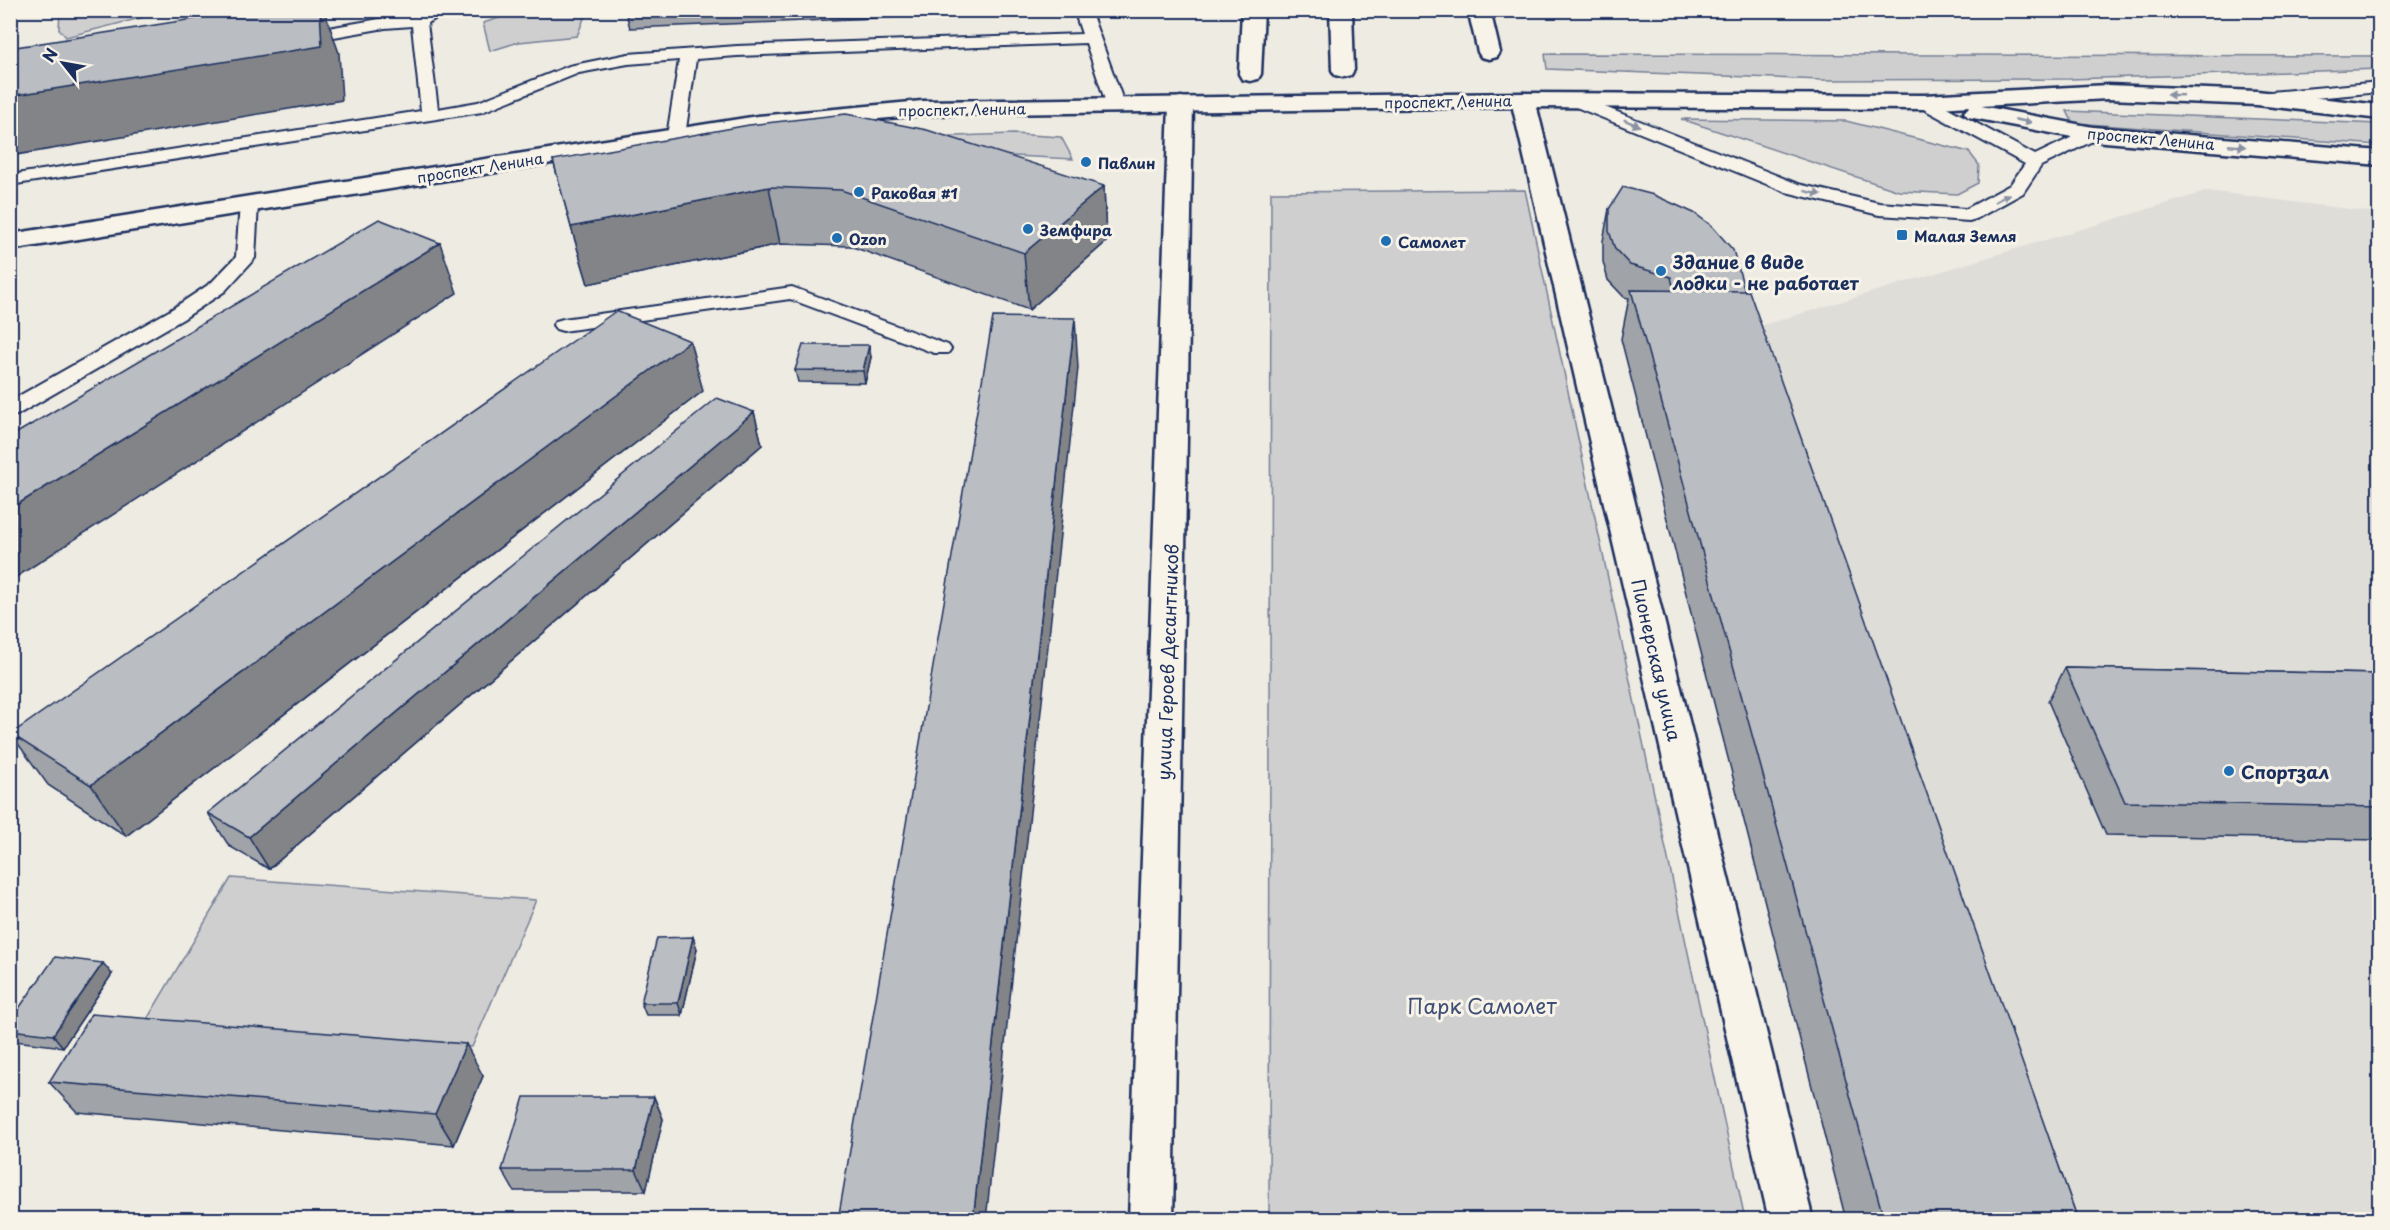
<svg xmlns="http://www.w3.org/2000/svg" width="2390" height="1230" viewBox="0 0 2390 1230" font-family="'Playpen Sans',sans-serif">
  <style>
    .built { fill: #deddd8 }
    .green { fill: #cfcfcf; stroke: #757f96; stroke-width: 1.5 }
    .lines { fill: none; stroke-linecap: round; stroke-linejoin: round }
    .service-casing { stroke: #1b2f5e; stroke-width: 4 }
    .pedestrian-casing { stroke: #1b2f5e; stroke-width: 5 }
    .minor-casing { stroke: #1b2f5e; stroke-width: 5 }
    .tertiary-casing { stroke: #1b2f5e; stroke-width: 5 }
    .service { fill: #f7f3e8; fill-rule: evenodd }
    .pedestrian { fill: #f7f3e8; fill-rule: evenodd }
    .minor { fill: #f7f3e8; fill-rule: evenodd }
    .tertiary { fill: #f7f3e8; fill-rule: evenodd }
    .wall { fill: #a0a3a7; stroke: #1b2f5e; stroke-width: 1.5 }
    .shaded-wall { fill: #828488; stroke: #1b2f5e; stroke-width: 1.5 }
    .building { fill: #babdc2; stroke: #1b2f5e; stroke-width: 1.5 }
    .oneway { fill: #8991a3 }
    .poi-dot { fill: #1f6fb2; stroke: #f7f3e8; stroke-width: 2 }
    .labels { text-anchor: middle; dominant-baseline: central; stroke-width: 6; stroke-linejoin: round; paint-order: stroke }
    .far-street-label { font-size: 15px; fill: #1b2f5e; stroke: #f7f3e8 }
    .far-poi-label { font-size: 15px; font-weight: bold; fill: #1b2f5e; stroke: #f7f3e8; text-anchor: start }
    .poi-label { font-size: 18px; font-weight: bold; fill: #1b2f5e; stroke: #f7f3e8; text-anchor: start }
    .street-label { font-size: 18px; fill: #1b2f5e; stroke: #f7f3e8 }
    .near-park-label { font-size: 21px; fill: #3f4f75; stroke: #f7f3e8 }
  </style>
  <rect width="100%" height="100%" fill="#eeebe2"/>
  <filter id="ink" filterUnits="userSpaceOnUse"><feTurbulence type="fractalNoise" baseFrequency=".0167" numOctaves="2"/><feDisplacementMap in="SourceGraphic" scale="12" xChannelSelector="R" yChannelSelector="G"/><feConvolveMatrix kernelMatrix="1 2 1 2 8 2 1 2 1" color-interpolation-filters="sRGB"/></filter>
  <g filter="url(#ink)">
    <path class="built" d="M2208,191l171,22v1006h-307l-312,-893z"/>
    <path class="green" d="M60,11v-1l108,1 -102,26 -7,-8z
      M522,11v-1l65,1 -10,25 -58,6 -29,9 -7,-28z
      M1545,54l834,2 1,13 -310,10 -247,1 -276,-11z
      M2067,111l312,13v21l-306,-22z
      M1681,119l165,2 123,31 10,13 -1,18 -21,11 -58,-3z
      M1014,134l47,3 12,22 -181,-9 -26,-11z
      M1525,190l220,1029h-476l2,-1027z
      M231,878l305,22 -64,147 -326,-26z"/>
    <g class="lines">
      <g class="service-casing">
        <path id="service" d="M432,10h22l-27,13 11,86 40,-7 91,-36 59,-12 109,-8 345,-12 -8,-24h16l35,96 -3,4h-12l-3,-4 -21,-63 -349,13 -41,3 -11,77 -3,4h-12l-3,-4 12,-76 -51,4 -49,9 -97,39 -472,73v-10l411,-64 -9,-85 -27,2 -85,15 -8,-5 8,-5 85,-15 32,-2z
          M2380,82v10l-121,11 -6,-1 -2,-4 2,-4 6,-1z
          M1577,96l221,88 81,19 87,6 44,-24 15,-21 -107,-58 -2,-4 2,-4h12l105,57 52,-25h12l3,4 -3,4 -58,28 -18,27 -47,26 -7,2 -90,-6 -93,-23 -215,-87 -2,-4 2,-4z
          M249,198l6,2 3,4 -3,54 -30,33 -42,28 -166,96 -7,1v-15l159,-90 42,-28 25,-26 4,-53 3,-4z
          M792,287l156,58 3,4 -3,4h-14l-144,-54 -227,32 -7,-2 -3,-4 3,-4 7,-2z"/>
      </g>
      <g class="pedestrian-casing">
        <path id="pedestrian" d="M1242,10h22l-3,64 -3,5 -8,2 -8,-2 -3,-5z
          M1330,10h22l2,60 -3,5 -8,2 -8,-2 -3,-5z
          M1468,10h22l10,42 -3,5 -8,2 -8,-2 -3,-5z"/>
      </g>
      <g class="minor-casing">
        <path id="minor" d="M1523,93l8,2 4,5 278,1120h-44l-258,-1120 4,-5z
          M1181,97l8,2 4,5 -20,1116h-44l40,-1116 4,-5z"/>
      </g>
      <g class="tertiary-casing">
        <path id="tertiary" d="M2108,85l149,6 123,14v14l-123,-14 -149,-6 -127,7 112,21 287,24v14l-287,-24 -125,-24 -4,-5 6,-6 -46,3 -401,-2 -601,8 -164,15 -748,120v-16l748,-118 164,-15 601,-8 401,2z"/>
      </g>
      <use href="#service" class="service"/>
      <use href="#pedestrian" class="pedestrian"/>
      <use href="#minor" class="minor"/>
      <use href="#tertiary" class="tertiary"/>
    </g>
    <path class="wall" d="M625,10h400v2l-395,16z
      M553,160l551,26 2,56 -77,68 -179,-64 -70,-2 -192,40 -17,-57z
      M1609,209l136,82 333,929h-232l-225,-881 8,-41 -5,-1 -16,-17 -5,-18v-21z
      M871,357l-6,26 -67,-1 -3,-12z
      M703,391l-577,445 -78,-51 -37,-51z
      M754,412l8,33 -493,424 -40,-23 -21,-33z
      M2065,668l314,6v166l-273,-5 -58,-134z
      M693,937l4,12 -15,66h-36l-5,-12z
      M112,974l-49,73 -48,-6 -5,-6v-14z
      M483,1076l-29,69 -377,-33 -28,-30z
      M654,1097l9,22 -17,72h-132l-12,-21z"/>
    <path class="shaded-wall" d="M320,10h4l15,43 3,47 -332,56v-60z
      M1104,186l2,56 -77,68 -5,-57z
      M769,187l11,57 -192,40 -17,-57z
      M440,243l17,50 -447,288v-72z
      M1075,318l3,50 -92,852h-13z
      M690,341l13,50 -577,445 -35,-51z
      M869,345l2,12 -6,26 -2,-12z
      M754,412l8,33 -493,424 -20,-32z
      M693,937l4,12 -15,66 -4,-12z
      M103,963l9,11 -49,73 -10,-12z
      M466,1044l17,32 -29,69 -19,-31z
      M654,1097l9,22 -17,72 -10,-21z"/>
    <path class="building" d="M250,10h70l2,36 -312,50v-48z
      M846,114l81,16 177,56 -80,67 -183,-63 -72,-3 -198,40 -18,-67 196,-35z
      M1623,187l31,8 40,18 18,13 21,24 12,41 -71,-1 -3,-13 -41,-12 -15,-16 -6,-18v-22z
      M379,219l61,24 -430,266v-72z
      M1631,290l118,1 329,929h-194z
      M616,311l74,30 -599,444 -80,-51z
      M993,317l82,1 -102,902h-135z
      M803,345h66l-6,26 -68,-1z
      M717,398l37,14 -505,425 -41,-24z
      M2065,668l314,6v133l-254,-5z
      M693,937l-15,66h-37l16,-65z
      M55,957l48,6 -50,72 -43,-5v-9z
      M91,1014l375,30 -31,70 -386,-32z
      M524,1097h130l-18,73h-134z"/>
    <defs><path id="oneway-solid" d="M-6-.8H1V-3.2L6.5 0L1 3.2V.8H-6Z" transform="scale(1.5)"/></defs>
    <g class="oneway">
      <use href="#oneway-solid" transform="translate(2175 95) rotate(-178)"/>
      <use href="#oneway-solid" transform="translate(2023 121) rotate(11)"/>
      <use href="#oneway-solid" transform="translate(1632 123) rotate(22)"/>
      <use href="#oneway-solid" transform="translate(2237 146) rotate(5)"/>
      <use href="#oneway-solid" transform="translate(1813 193) rotate(14)"/>
      <use href="#oneway-solid" transform="translate(2002 198) rotate(-28)"/>
    </g>
  </g>
  <g class="poi-dot">
    <circle cx="1086" cy="162" r="6"/>
    <circle cx="859" cy="192" r="6"/>
    <circle cx="1028" cy="229" r="6"/>
    <rect x="1896" y="229" width="12" height="12" rx="3"/>
    <circle cx="837" cy="238" r="6"/>
    <circle cx="1386" cy="241" r="6"/>
    <circle cx="1661" cy="271" r="6"/>
    <circle cx="2229" cy="771" r="6"/>
  </g>
  <g class="labels">
    <g class="far-street-label">
      <text transform="translate(1448 101) rotate(-1)">проспект Ленина</text>
      <text transform="translate(962 109) rotate(-1)">проспект Ленина</text>
      <text transform="translate(2151 138) rotate(5)">проспект Ленина</text>
      <text transform="translate(480 167) rotate(-9)">проспект Ленина</text>
    </g>
    <g class="far-poi-label">
      <text x="1098" y="162">Павлин</text>
      <text x="871" y="192">Раковая #1</text>
      <text x="1040" y="229">Земфира</text>
      <text x="1914" y="235">Малая Земля</text>
      <text x="849" y="238">Ozon</text>
      <text x="1398" y="241">Самолет</text>
    </g>
    <g class="poi-label">
      <text x="1673" y="261">Здание в виде<tspan x="1673" dy="21">лодки - не работает</tspan></text>
      <text x="2241" y="771">Спортзал</text>
    </g>
    <g class="street-label">
      <text transform="translate(1657 660) rotate(77)">Пионерская улица</text>
      <text transform="translate(1167 662) rotate(-88)">улица Героев Десантников</text>
    </g>
    <g class="near-park-label">
      <text x="1482" y="1005">Парк Самолет</text>
    </g>
  </g>
  <rect width="2390" height="1230" fill="none" stroke="#f7f3e8" stroke-width="36"/>
  <rect x="18" y="18" width="2354" height="1194" fill="none" stroke="#1b2f5e" stroke-width="2" filter="url(#ink)"/>
  <g transform="translate(63 63) rotate(301)" stroke="#f7f3e8" stroke-width="4.5" paint-order="stroke">
  <path d="M0-4.5L10 22L0 15L-10 22Z" fill="#1b2f5e"/>
  <text y="-9" font-size="16" font-weight="bold" text-anchor="middle" fill="#1b2f5e">N</text>
  </g>
</svg>
